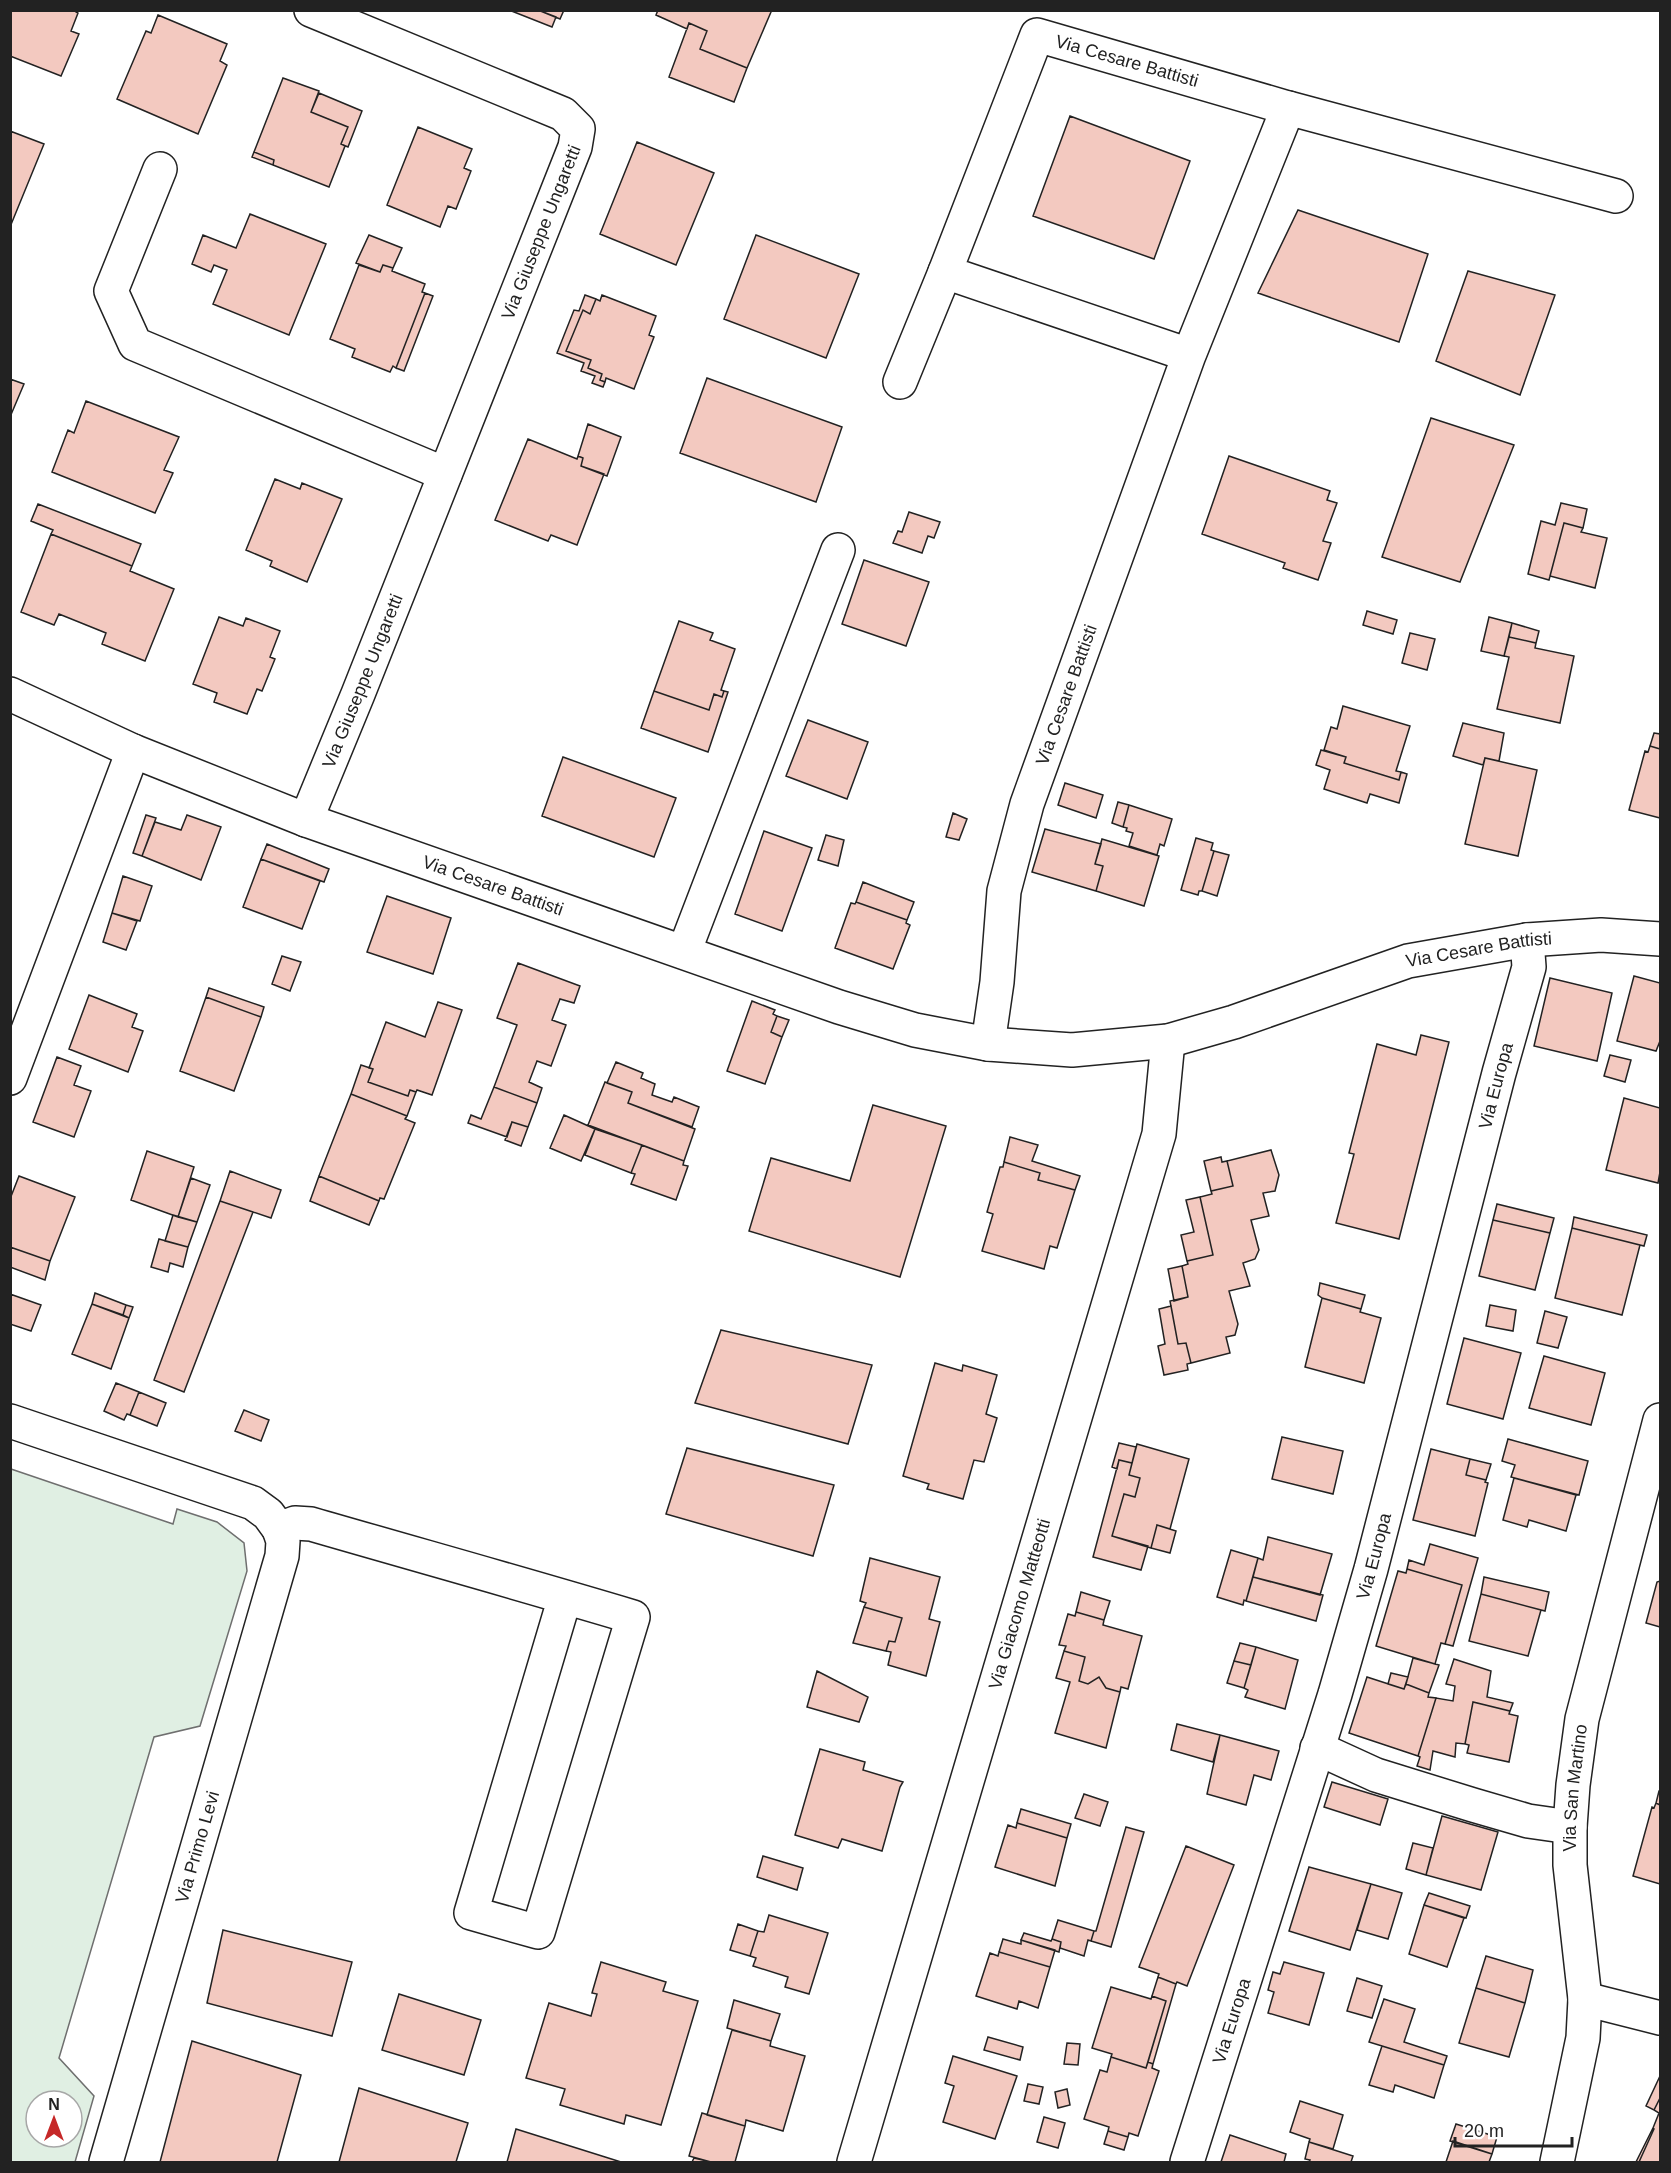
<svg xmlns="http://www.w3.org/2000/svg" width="1671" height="2173" viewBox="0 0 1671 2173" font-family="Arial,sans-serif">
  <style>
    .green { fill: #e0efe3; stroke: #6f6f6f; stroke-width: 1.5; fill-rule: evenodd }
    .building { fill: #f3c9c0; stroke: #222; stroke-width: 1.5 }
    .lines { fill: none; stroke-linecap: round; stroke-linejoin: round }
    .minor-casing { stroke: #222; stroke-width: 36 }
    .minor { stroke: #fff; stroke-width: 33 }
    .labels { text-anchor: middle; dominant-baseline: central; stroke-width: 4.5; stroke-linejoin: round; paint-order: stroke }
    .street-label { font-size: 18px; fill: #222; stroke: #fff }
  </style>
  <rect width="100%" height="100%" fill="#fff"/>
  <path class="green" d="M11,1469l162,55 4,-15 40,13 27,21 3,28 -47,155 -46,11 -95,321 35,38 -19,66h-64zM36,2101h36v36h-36z"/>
  <path class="building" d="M10,10h63l5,3 -7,18 8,3 -18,42 -51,-20z
    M509,10h29l18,7 -4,10z
    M538,10h26l-4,9z
    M658,10h111l2,2 -24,56 -47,-19 7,-18 -18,-8 -2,6 -31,-14z
    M158,15l69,29 -7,17 7,4 -29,69 -81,-35 29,-68 5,2z
    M689,23l18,8 -7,18 47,19 -13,34 -65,-25z
    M283,78l36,13 -8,21 37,15 -7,17 4,2 -16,41 -56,-22 1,-5 -20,-8z
    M319,93l43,18 -14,36 -7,-3 7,-17 -37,-15z
    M1070,116l120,45 -36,98 -121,-43z
    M418,127l54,22 -8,19 7,3 -15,38 -8,-3 -8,21 -53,-22z
    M10,131l34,13 -34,83z
    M637,142l77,31 -38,92 -76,-31z
    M254,152l20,8 -1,5 -21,-8z
    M1298,210l130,44 -29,88 -141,-49z
    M250,214l76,30 -37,91 -76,-31 14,-34 -13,-5 -3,7 -19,-8 11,-29 33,13z
    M369,235l33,13 -9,20 -10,-3 -3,7 -24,-9z
    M756,235l103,39 -33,84 -102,-39z
    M359,265l21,7 3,-7 10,3 -1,3 33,13 -3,8 3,1 -29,75 -3,-2 -3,6 -38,-15 3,-8 -25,-10z
    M1468,271l87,24 -35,100 -84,-34z
    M425,293l8,3 -29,75 -8,-3z
    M585,295l11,4 -6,15 -7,-4 -17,41 25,9 -3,8 14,6 -2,6 5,2 -2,5 -11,-4 3,-7 -14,-5 3,-8 -27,-10 17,-43 5,1z
    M602,295l54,21 -7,19 5,2 -20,52 -28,-11 -1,4 -5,-2 2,-6 -14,-6 3,-8 -25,-9 17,-41 7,4 6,-15 4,2z
    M707,378l135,49 -26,75 -136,-49z
    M10,379l14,5 -14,33z
    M86,401l93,36 -15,33 9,3 -18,40 -103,-41 16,-42 6,3z
    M1431,418l83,27 -54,137 -78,-25z
    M588,424l33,13 -14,39 -26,-10 2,-8 -5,-2z
    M528,439l49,20 1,-3 5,2 -2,8 23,8 -27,71 -26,-10 -3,6 -53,-21z
    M1229,456l101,35 -3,9 10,3 -14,38 8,2 -13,37 -35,-12 2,-5 -83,-29z
    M275,479l25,10 2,-6 40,16 -35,83 -37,-16 2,-5 -26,-11z
    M1561,503l26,6 -4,19 -19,-5 -15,57 -21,-6 13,-53 14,4z
    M38,504l103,40 -9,22 -81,-32 2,-4 -22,-9z
    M909,512l31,10 -6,16 -6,-2 -6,17 -29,-10 5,-12 4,1z
    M1564,523l19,5 -2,4 26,6 -12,50 -45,-12z
    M51,534l81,32 -2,5 44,18 -29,72 -43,-17 4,-11 -47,-19 -5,11 -33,-13z
    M864,560l65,22 -23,64 -64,-22z
    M1367,611l30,9 -4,14 -30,-9z
    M219,617l24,9 3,-8 34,13 -10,26 5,2 -13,32 -5,-2 -10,25 -33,-12 3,-9 -24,-9z
    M1489,617l23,6 -8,33 -23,-5z
    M679,621l34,12 -3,7 25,9 -14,41 3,1 -2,6 -8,-3 -5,16 -55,-19z
    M1512,623l27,8 -3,12 -27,-6z
    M1410,633l25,6 -8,31 -25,-7z
    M1509,637l27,6 -1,5 39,8 -14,67 -63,-14 12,-52 -5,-1z
    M654,691l55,19 5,-16 8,3 2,-6 4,1 -20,60 -67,-24z
    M1343,706l67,20 -14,45 5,1 -2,8 -55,-17 2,-6 -22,-7 7,-23 6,2z
    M808,720l60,22 -21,57 -61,-23z
    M1463,723l41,10 -5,28 -14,-3 -2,7 -30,-9z
    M1654,733l6,1v15l-10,-3z
    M1650,746l10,3v69l-31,-8 16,-59 3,1z
    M1321,750l25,7 -2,6 55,17 2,-8 6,2 -8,29 -29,-9 -3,9 -43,-14 6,-19 -14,-5z
    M563,757l113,41 -22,59 -112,-41z
    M1485,758l52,12 -19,86 -53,-12z
    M1065,783l38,12 -7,23 -38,-13z
    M1118,802l11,3 -6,22 -11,-4z
    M1129,805l43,14 -8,27 -4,-2 -3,11 -28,-9 4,-13 -7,-2 1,-3 -4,-1z
    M953,813l14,6 -8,21 -13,-3z
    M146,815l10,3 -14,38 -9,-3z
    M187,815l34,12 -20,53 -59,-24 13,-34 26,8z
    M1045,829l56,15 -6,20 8,2 -7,25 -64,-19z
    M764,831l48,17 -30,83 -47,-17z
    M826,835l18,5 -6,26 -20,-6z
    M1196,838l17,5 -2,7 3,1 -12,40h-3l-1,4 -17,-5z
    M1102,839l57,17 -15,50 -48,-15 7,-25 -8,-2z
    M267,844l62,25 -5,13 -63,-23z
    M1214,851l15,4 -12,41 -15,-5z
    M261,859l59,22 -18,48 -59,-22z
    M123,876l29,10 -12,35 -28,-8z
    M863,882l51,20 -7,18 -51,-18z
    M387,896l64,22 -18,56 -66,-22z
    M856,902l51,18 -1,3 4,2 -17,44 -58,-21 16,-45 4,1z
    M112,913l25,8 -11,29 -23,-8z
    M282,956l19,6 -11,29 -18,-7z
    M518,963l62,23 -6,17 -14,-4 -8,21 14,5 -15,41 -14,-5 -8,21 13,6 -5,15 -43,-16 23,-62 -20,-7z
    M1634,976l26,7v58l-4,10 -39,-10z
    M1550,978l62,15 -15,68 -63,-15z
    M209,988l55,19 -3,10 -55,-20z
    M89,995l48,19 -5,13 11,4 -15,41 -59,-23z
    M206,997l55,20 -27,74 -54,-20z
    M752,1001l23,9 -2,4 4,2 -6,16 11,5 -17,47 -38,-13z
    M438,1002l24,8 -30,85 -15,-5 -1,2 -6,-2 -2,6 -40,-14 5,-13 -4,-1 17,-46 39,15z
    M777,1016l12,4 -7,17 -11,-5z
    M1421,1035l28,7 -50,197 -63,-16 18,-69 -5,-1 28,-109 39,11z
    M1610,1055l21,5 -6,22 -21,-6z
    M57,1057l24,9 -7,19 17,6 -17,46 -41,-15z
    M616,1062l27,11 -2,5 14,6 -3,11 20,7 2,-5 25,10 -7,20 -64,-24 4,-11 -25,-9z
    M361,1065l12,4 -5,13 40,14 2,-6 6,2 -9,24 -56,-22z
    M605,1082l27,10 -4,11 67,26 -11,32 -96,-36z
    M494,1087l43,16 -9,24 -16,-5 -5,15 -39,-14 3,-8 10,4z
    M351,1094l56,22 -2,3 10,4 -31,76 -4,-1 -1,3 -60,-25z
    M1624,1098l36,10v64l-2,11 -52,-13z
    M873,1105l73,21 -46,151 -151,-46 22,-73 79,23z
    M564,1115l31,14 -14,32 -31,-13z
    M512,1122l16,5 -7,19 -16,-6z
    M595,1129l47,16 -11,28 -46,-18z
    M1010,1137l28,8 -6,16 48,15 -5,14 -37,-10 2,-7 -36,-11z
    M642,1145l42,16 -1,4 5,1 -12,34 -45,-16 4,-10 -4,-1z
    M1271,1150l8,25 -4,16 -12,2 6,23 -18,4 8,30 -4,9 -12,4 7,23 -21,5 9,33 -3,11 -9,2 4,16 -39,10 -5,-20 -8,1 -8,-43 18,-4 -6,-31 6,-2 -1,-3 26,-6 -13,-58 12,-3 -1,-3 22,-5 -6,-25z
    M147,1151l47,16 -16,50 -47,-17z
    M1221,1157l1,5 5,-1 6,25 -22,5 -7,-30z
    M1004,1162l36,11 -2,7 37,10 -18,58 -7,-2 -6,23 -62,-18 11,-37 -6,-2 13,-45h3z
    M230,1171l51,19 -10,28 -51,-17z
    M19,1176l56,21 -25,64 -40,-14v-48z
    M319,1176l60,25 -10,24 -59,-24z
    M191,1178l19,7 -13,37 -19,-5z
    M1200,1197l13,58 -26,6 -6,-26 13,-3 -8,-32z
    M220,1201l33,11 -69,180 -30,-12z
    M1497,1204l57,14 -4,15 -57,-13z
    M173,1215l24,7 -9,25 -23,-6z
    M1574,1217l73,18 -3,11 -72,-18z
    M1493,1220l57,13 -15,57 -56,-14z
    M1572,1228l68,17 -18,70 -67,-17z
    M159,1239l29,8 -5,20 -13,-4 -2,9 -17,-5z
    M10,1247l40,14 -5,19 -35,-13z
    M1182,1266l6,31 -14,4 -6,-32z
    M1320,1283l45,12 -4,14 -39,-11 -4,-3z
    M95,1293l31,12 -3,10 -31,-11z
    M10,1294l31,11 -10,26 -21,-7z
    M1322,1298l39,11 -1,3 21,6 -17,65 -59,-16z
    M92,1304l37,14 -18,51 -39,-15z
    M126,1305l7,2 -4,11 -6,-3z
    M1490,1305l26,5 -3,21 -27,-5z
    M1171,1306l7,38 8,-1 5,20 -4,1 1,6 -24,5 -6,-29 7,-2 -6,-35z
    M1545,1311l22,6 -9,31 -21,-5z
    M721,1330l151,35 -24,79 -153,-41z
    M1464,1338l57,15 -18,66 -56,-15z
    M1544,1356l61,17 -14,52 -62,-17z
    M935,1363l27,8 1,-6 34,10 -11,39 11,4 -13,44 -10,-2 -11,39 -36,-10 2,-5 -26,-8z
    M116,1383l23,9 -9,23 -3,-1 -3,6 -20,-9z
    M139,1392l27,11 -9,23 -27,-11z
    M244,1410l25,10 -8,21 -26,-10z
    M1282,1437l61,14 -10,43 -61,-15z
    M1508,1439l80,22 -9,34 -68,-18 4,-12 -13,-4z
    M1119,1443l17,4 -4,16 -13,-3 -2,9 -5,-2z
    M1137,1444l52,15 -19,70 -13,-4 -6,23 -39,-12 12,-42 11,3 5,-19 -11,-3z
    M687,1448l147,37 -21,71 -147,-42z
    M1431,1449l39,10 -4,16 20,5 -1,2 3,1 -13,53 -62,-16z
    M1470,1459l21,5 -5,16 -20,-5z
    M1119,1460l13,3 -3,12 11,3 -5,19 -11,-3 -12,42 36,10 -7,24 -48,-13z
    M1514,1478l62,17 -10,36 -37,-11 -2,7 -24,-7z
    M1157,1525l19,6 -6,22 -19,-5z
    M1268,1537l64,17 -12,41 -67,-18 5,-19 5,2z
    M1430,1544l48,14 -25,88 -8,-2 17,-59 -55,-16 2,-9 15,5z
    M1231,1550l27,8 -12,43 -2,-1 -1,5 -26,-8z
    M870,1558l70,19 -11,42 11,3 -14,54 -38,-11 3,-13 -5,-1 3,-10 6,1 7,-24 -38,-11 2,-4 -6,-2z
    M1407,1569l55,16 -17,59 -4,-1 -6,21 -59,-18 22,-75 8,2z
    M1253,1577l70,18 -7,26 -70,-20z
    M1484,1577l65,15 -4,19 -64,-17z
    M1660,1581v46l-14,-4 11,-41z
    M1081,1592l29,9 -6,19 -28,-8z
    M1481,1594l60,16 -13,46 -59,-15z
    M864,1607l38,11 -7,24 -6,-1 -3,10 -33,-8z
    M1076,1612l28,8 -1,5 39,11 -14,53 -7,-2 -1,5 -14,-4 -7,-11 -11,7 -9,-3 6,-24 -21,-6 2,-5 -7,-1 9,-31 7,2z
    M1240,1643l16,4 -5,18 -17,-4z
    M1256,1647l42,13 -13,49 -40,-12 3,-7 -4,-2z
    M1064,1651l21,6 -6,24 9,3 11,-7 7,11 14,4 -14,56 -51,-15 15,-51 -14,-4z
    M1413,1658l26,7 -10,28 -23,-9z
    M1454,1659l37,12 -4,26 26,6 -3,8 -37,-9 -8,42 -9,-1 -1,14 -22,-6 -3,19 -13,-4 3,-9 -2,-1 18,-58 17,3 2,-15 -9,-2z
    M1234,1661l17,4 -7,23 -17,-5z
    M817,1671l51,26 -9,25 -52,-15z
    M1391,1673l17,4 -4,12 -16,-5z
    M1367,1677l37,12 2,-5 23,9 -1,4 8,1 -18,58 -69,-23z
    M1473,1702l37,9 -1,3 9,2 -9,46 -42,-9 2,-8 -4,-1z
    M1177,1724l43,11 -7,27 -42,-12z
    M1220,1735l59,16 -8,29 -17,-5 -8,30 -39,-11z
    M820,1749l45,13 -2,8 40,12 -3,5 -18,64 -40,-12 -4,9 -43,-13z
    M1332,1782l56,17 -8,26 -56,-18z
    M1659,1791h1v14l-4,-2z
    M1084,1794l24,8 -8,24 -25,-8z
    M1656,1803l4,2v79l-27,-8 19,-69 2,1z
    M1021,1809l50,15 -4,14 -50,-15z
    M1442,1816l56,16 -17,58 -55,-15z
    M1017,1823l50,15 -12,48 -60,-19 13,-42 8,3z
    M1126,1827l18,5 -33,115 -20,-6 3,-10h2z
    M1413,1843l20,5 -7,27 -20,-6z
    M1186,1846l48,19 -47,121 -10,-4 -1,2 -18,-7 1,-3 -20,-7z
    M763,1856l40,12 -6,22 -40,-13z
    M1309,1867l62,17 -21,66 -61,-19z
    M1371,1884l31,9 -14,46 -31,-9z
    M1429,1893l41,13 -4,12 -42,-13z
    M1424,1905l40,13 -17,49 -38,-13z
    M769,1915l59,18 -19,61 -24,-7 3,-10 -35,-11 3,-8 -6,-2 8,-25 6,1z
    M1058,1920l36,11 -3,10 -3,-1 -4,16 -24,-8 1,-6 -9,-3z
    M738,1924l20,7 -8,25 -20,-6z
    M223,1930l129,32 -20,74 -125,-33z
    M1024,1933l27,8 1,-2 9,3 -2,10 -38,-12z
    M1003,1939l18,5v-4l34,10 -5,17 -51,-15z
    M999,1952l51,15 -12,41 -19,-7 -2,8 -41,-13 14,-43 8,3z
    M1486,1956l47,14 -8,33 -49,-15z
    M601,1962l65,20 -3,9 35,10 -37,124 -35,-10 -2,9 -64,-19 5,-16 -39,-11 23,-75 42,13 6,-22 -5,-1z
    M1284,1962l40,11 -15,52 -41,-12 6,-21 -6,-2 5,-18 7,2z
    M1158,1977l18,7 -23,80 -5,-2 18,-61 -14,-5z
    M1357,1978l25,8 -10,32 -25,-7z
    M1111,1987l40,12 1,-3 14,5 -20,67 -35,-11 1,-3 -20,-6z
    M1476,1988l49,15 -16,54 -50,-14z
    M399,1994l82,26 -17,55 -82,-25z
    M1384,1999l31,10 -11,33 43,14 -3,9 -75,-23z
    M734,2000l46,14 -9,27 -44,-13z
    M732,2030l39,11 -1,5 35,10 -22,75 -37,-11 -1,6 -38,-11z
    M988,2037l35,10 -3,13 -36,-10z
    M192,2041l109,34 -24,87h-117z
    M1067,2043l13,1 -2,21 -14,-1z
    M1382,2046l62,19 -10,33 -39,-13 -2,7 -24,-7z
    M953,2056l64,20 -22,63 -52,-17 11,-36 -9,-3z
    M1111,2057l35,11 2,-6 5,2 -1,4 7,3 -21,65 -9,-3 -1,4 -20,-6 1,-4 -25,-8 16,-49 7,2z
    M1660,2076v22l-6,12 -8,-4z
    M1028,2084l15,3 -4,17 -15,-3z
    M359,2088l109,35 -12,39h-117z
    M1067,2089l3,16 -12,3 -3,-16z
    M1660,2098v64h-21l15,-33 -1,-1 6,-15 -5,-3z
    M1300,2101l43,14 -10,34 -24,-7 1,-3 -20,-7z
    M702,2113l43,13 -10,36h-24l-22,-6z
    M1044,2117l21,6 -7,25 -21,-6z
    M1456,2124l41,13 -5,17 -42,-13z
    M1653,2128l1,1 -15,33h-3z
    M516,2129l105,33h-114z
    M1108,2131l20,6 -4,13 -20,-6z
    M1230,2135l56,19 -2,8h-63z
    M1453,2141l39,13 -3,8h-43z
    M1309,2142l44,14 -2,6h-42l1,-2 -5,-1z
    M694,2158l17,4h-19z"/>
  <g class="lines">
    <g class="minor-casing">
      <g id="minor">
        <path d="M1288,108l328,88"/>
        <path d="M160,169l-49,122 24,53 310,130"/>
        <path d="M900,382l45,-110"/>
        <path id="s1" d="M10,694l123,57 173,69 533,187 76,23 73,14 84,6 96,-9 66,-19 174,-61 119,-21 74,-5 59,4"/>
        <path id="s2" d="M306,820l52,-126 217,-547 3,-18 -15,-15 -252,-104"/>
        <path d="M684,952l154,-402"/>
        <path id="s3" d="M988,1044l9,-62 7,-91 23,-87 162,-449 99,-247 -251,-73 -92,237 244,83"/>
        <path d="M10,1078l123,-327"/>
        <path d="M10,1421l243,82 15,11 11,15 16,-6 16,1c107,31 215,61 322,93l-95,315 -67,-19 94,-316"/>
        <path d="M1317,1748l59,27 97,30 55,16 42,6"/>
        <path d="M1585,1999l75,19"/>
        <path id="s4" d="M106,2162l176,-606 1,-15 -4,-12"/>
        <path id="s5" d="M854,2162l305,-1028 9,-93"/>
        <path id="s6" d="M1187,2162l148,-468 36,-125 128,-496 30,-106 -2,-27"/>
        <path id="s7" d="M1557,2162l26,-124 2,-39 -15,-134v-38l3,-42 9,-66 78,-299"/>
      </g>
    </g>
    <use href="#minor" class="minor"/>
  </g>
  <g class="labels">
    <g class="street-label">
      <text transform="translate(1127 61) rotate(16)">Via Cesare Battisti</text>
      <text stroke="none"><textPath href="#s2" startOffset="633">Via Giuseppe Ungaretti</textPath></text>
      <text stroke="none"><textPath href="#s2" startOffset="150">Via Giuseppe Ungaretti</textPath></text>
      <text stroke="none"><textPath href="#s3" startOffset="360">Via Cesare Battisti</textPath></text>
      <text stroke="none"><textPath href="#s1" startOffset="520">Via Cesare Battisti</textPath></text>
      <text stroke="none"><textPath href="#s1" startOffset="1546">Via Cesare Battisti</textPath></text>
      <text stroke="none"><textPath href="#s6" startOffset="1120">Via Europa</textPath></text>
      <text stroke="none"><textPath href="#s6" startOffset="634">Via Europa</textPath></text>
      <text stroke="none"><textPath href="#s5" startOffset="582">Via Giacomo Matteotti</textPath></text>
      <text stroke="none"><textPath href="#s7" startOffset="378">Via San Martino</textPath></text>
      <text stroke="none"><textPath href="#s4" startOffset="328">Via Primo Levi</textPath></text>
      <text stroke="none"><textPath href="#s6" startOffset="148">Via Europa</textPath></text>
    </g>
  </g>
  <rect width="1671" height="2173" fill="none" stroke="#222222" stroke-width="24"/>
  <g transform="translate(54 2119)"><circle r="28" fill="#ffffff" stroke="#a7a7a7" stroke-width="1.5"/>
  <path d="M0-4.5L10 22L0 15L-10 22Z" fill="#c62828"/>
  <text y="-9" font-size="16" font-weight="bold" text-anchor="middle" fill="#222222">N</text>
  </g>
  <path d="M1455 2137v9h117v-9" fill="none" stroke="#222222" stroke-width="3"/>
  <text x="1464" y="2137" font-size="18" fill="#222222" stroke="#ffffff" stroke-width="4.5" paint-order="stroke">20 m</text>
</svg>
